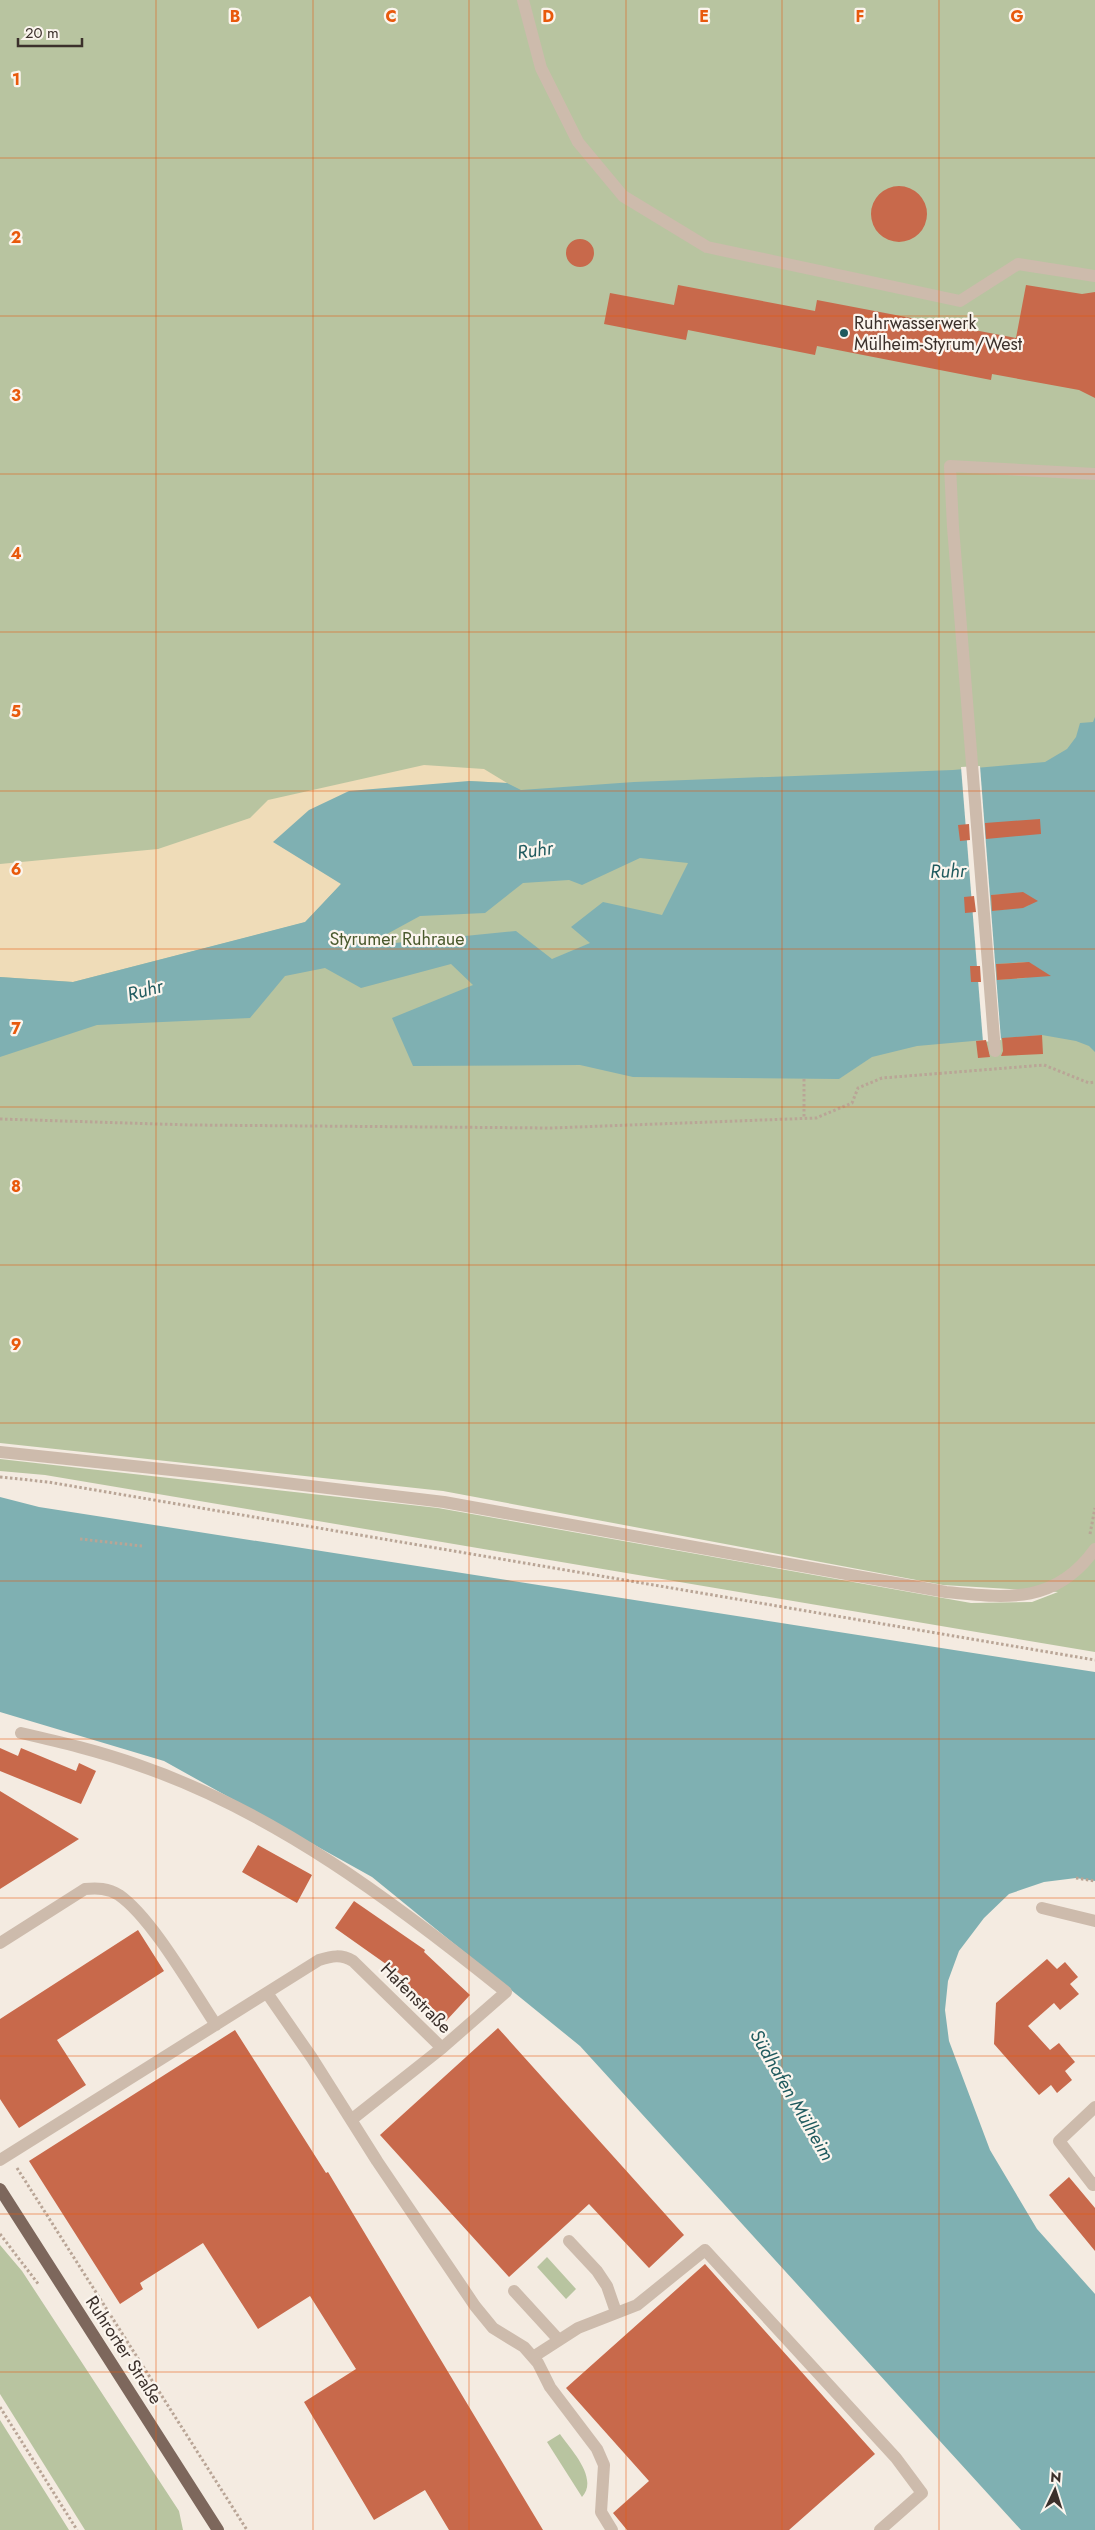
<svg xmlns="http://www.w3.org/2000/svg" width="1095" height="2530" viewBox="0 0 1095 2530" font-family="Jost,sans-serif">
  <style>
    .green { fill: #b8c4a0 }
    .sand { fill: #efdcb8 }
    .water { fill: #7fb0b2; fill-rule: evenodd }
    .pier { fill: #f4ebe1 }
    .building { fill: #c8694b }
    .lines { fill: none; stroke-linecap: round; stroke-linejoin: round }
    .path { stroke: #b9a596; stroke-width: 3; stroke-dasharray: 2.5 2.5; stroke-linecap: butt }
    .minor { stroke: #cdbbac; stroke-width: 12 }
    .major { stroke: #7d675c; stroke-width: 12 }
    .grid { fill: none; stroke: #e8590c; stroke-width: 1; stroke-opacity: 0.55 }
    .poi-dot { fill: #1f5a5e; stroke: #fbf5ee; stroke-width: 2 }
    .labels { text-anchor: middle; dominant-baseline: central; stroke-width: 4.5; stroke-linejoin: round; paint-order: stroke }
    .poi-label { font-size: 18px; fill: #3b302b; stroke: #fbf5ee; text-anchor: start }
    .park-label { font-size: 18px; fill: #4a5a2e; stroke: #fbf5ee }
    .street-label { font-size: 18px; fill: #3b302b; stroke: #fbf5ee }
    .water-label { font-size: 19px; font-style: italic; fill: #1f5a5e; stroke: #fbf5ee }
    .grid-label { font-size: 16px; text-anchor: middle; font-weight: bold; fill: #e8590c; stroke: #fbf5ee; stroke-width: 4.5; stroke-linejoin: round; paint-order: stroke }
  </style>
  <rect width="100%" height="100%" fill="#f4ebe1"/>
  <path class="green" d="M0,0h1095v1652l-1050,-177 -45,-4v-12l438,49 533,95 61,-1 26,-10 -115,-7 -500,-94 -443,-48z
    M0,2245l22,26 157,240 4,19h-98l-85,-136z
    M547,2257l29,32 -10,10 -29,-32z
    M0,2420l69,110h-69z
    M560,2434c11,16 39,44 22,63l-35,-55z"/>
  <path class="sand" d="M424,765l60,4 23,14 -38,-2 -128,103 -35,38 -233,60 -73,-5v-113l158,-15 92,-31 18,-18z"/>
  <path class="water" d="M1095,717v335l-6,-6 -13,-5 -34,-6 -125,11 -45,11 -33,22 -206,-2 -53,-12 -167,1 -21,-48 81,-33 -22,-21 -90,24 -36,-20 -40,8 -35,42 -153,7 -97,32v-80l73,5 232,-60 36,-38 -68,-42 36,-32 40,-19 120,-10 38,2 14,7 113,-8 319,-12 92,-8 22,-13 9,-12 4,-14 13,-1zM640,858l48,5 -26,52 -59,-13 -32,25 19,16 -38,16 -36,-28 -151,15 55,-30 65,-3 38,-30 46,-3 13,5zM1018,893l12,10 -2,3 -36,5 -1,-16zM1024,962l8,2 4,4 -10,10 -29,2 -1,-16z
    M0,1497l39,10 1056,165v209l-19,-3 -32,4 -35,12 -25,24 -25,33 -11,30 -3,29 4,31 41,109 47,79 58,65v236h-74l-441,-484 -208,-169 -208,-116 -164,-49z"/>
  <path class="pier" d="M980,766l21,274 -18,2 -22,-275z"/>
  <path class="building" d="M871 214a28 28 0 1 1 56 0a28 28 0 1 1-56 0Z
    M566 253a14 14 0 1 1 28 0a14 14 0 1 1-28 0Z
    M678,285l137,26 2,-11 199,38 10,-53 56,9 13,-2v106l-16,-8 -87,-16 -1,6 -174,-34 -2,9 -127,-25 -2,10 -82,-16 6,-31 64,12z
    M1040,819l1,15 -55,5 -1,-16z
    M969,824l1,16 -10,1 -2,-16z
    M1023,892l15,9 -15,7 -31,3 -1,-16z
    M974,896l2,16 -11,1 -1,-16z
    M1029,962l22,14 -54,4 -1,-16z
    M970,966h10l1,16h-10z
    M1042,1035l1,19 -42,2 2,-5 -1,-13z
    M986,1040l4,17 -12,1 -2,-17z
    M0,1748l18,8 3,-8 55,23 3,-8 17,8 -15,33 -81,-33z
    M0,1791l79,48 -79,50z
    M258,1845l54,30 -15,28 -55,-31z
    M354,1901l71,49 -1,2 46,43 -24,26 -39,-37 3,-3 -75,-53z
    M138,1930l26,41 -107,69 29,45 -67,43 -19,-29v-80z
    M1047,1959l10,10 8,-7 13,15 -8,7 9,10 -19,16 -6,-7 -26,23 22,24 9,-7 16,19 -10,9 7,9 -15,13 -6,-8 -12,10 -45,-51 2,-41z
    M498,2028l186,207 -35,33 -60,-64 -80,73 -129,-142z
    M235,2030l91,143 2,-1 215,358h-94l-24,-40 -51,30 -70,-118 52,-33 -46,-73 -52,33 -55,-86 -63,40 3,6 -23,15 -91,-143z
    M1069,2177l26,31v43l-46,-56z
    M705,2264l170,190 -86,76h-162l-14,-17 36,-32 -83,-93z"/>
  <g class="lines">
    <path class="path" d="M804,1079v39
      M0,1119l190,6 361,3 265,-10 36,-15 6,-15 24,-10 162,-13 45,18 6,-1
      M0,1477l48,5 1047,178
      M1090,1534l5,-26
      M80,1539l62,7
      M1076,1878l19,3
      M17,2168l230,362
      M0,2234l39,51
      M0,2407l77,123"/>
    <path class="minor" d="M523,0l18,68 37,74 45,54 84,51 253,54 58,-37 77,12
      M995,1051l-42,-524 -3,-61 145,8
      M0,1452l219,23 225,27 502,90c60,6 109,13 149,-43
      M21,1733c39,9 78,18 117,32 137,47 256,137 368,227l-64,56
      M1042,1908l53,13
      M0,1943l85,-54c12,-1 23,-1 34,6 33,23 73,94 97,130
      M267,1993l45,65 65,103 98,145 18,22 31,19 14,16 12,24 47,62 7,16 -3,47 11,18
      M1095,2107l-36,34 34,44 2,-2
      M0,2160l319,-200c13,-4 22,-6 34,1l89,87 -91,72
      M569,2241l28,30 10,15 9,26
      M514,2291l44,48
      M533,2357l45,-29 59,-23 68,-55 191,208 26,35 -42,37"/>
    <path class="major" d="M0,2189l218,341"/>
  </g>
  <path class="grid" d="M156,0v2530M313,0v2530M469,0v2530M626,0v2530M782,0v2530M939,0v2530M0,158h1095M0,316h1095M0,474h1095M0,632h1095M0,791h1095M0,949h1095M0,1107h1095M0,1265h1095M0,1423h1095M0,1581h1095M0,1739h1095M0,1898h1095M0,2056h1095M0,2214h1095M0,2372h1095"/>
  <circle class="poi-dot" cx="844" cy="333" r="5"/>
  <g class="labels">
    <g class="poi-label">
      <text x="854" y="323">Ruhrwasserwerk<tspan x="854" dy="21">Mülheim-Styrum/West</tspan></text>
    </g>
    <g class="park-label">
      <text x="397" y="939">Styrumer Ruhraue</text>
    </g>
    <g class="street-label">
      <text transform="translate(416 1998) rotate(45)">Hafenstraße</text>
      <text transform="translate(124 2350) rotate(57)">Ruhrorter Straße</text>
    </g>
    <g class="water-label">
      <text transform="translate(535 850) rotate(-8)">Ruhr</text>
      <text transform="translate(948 871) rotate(-2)">Ruhr</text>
      <text transform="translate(145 990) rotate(-15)">Ruhr</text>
      <text transform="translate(792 2095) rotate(60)">Südhafen Mülheim</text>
    </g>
  </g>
  <g class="grid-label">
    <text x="235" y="22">B</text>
    <text x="391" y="22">C</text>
    <text x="548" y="22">D</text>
    <text x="704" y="22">E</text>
    <text x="860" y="22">F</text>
    <text x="1017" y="22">G</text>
    <text x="16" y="85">1</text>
    <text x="16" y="243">2</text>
    <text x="16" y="401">3</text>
    <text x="16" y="559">4</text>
    <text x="16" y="717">5</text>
    <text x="16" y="875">6</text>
    <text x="16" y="1034">7</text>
    <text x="16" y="1192">8</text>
    <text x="16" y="1350">9</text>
  </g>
  <g transform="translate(1055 2490) rotate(4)" stroke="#fbf5ee" stroke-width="4" paint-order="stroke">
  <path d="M0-4L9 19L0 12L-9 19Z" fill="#3b302b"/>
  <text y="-8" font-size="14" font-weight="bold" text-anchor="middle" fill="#3b302b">N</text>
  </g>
  <path d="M18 38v8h64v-8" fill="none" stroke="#3b302b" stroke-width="2.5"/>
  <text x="25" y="38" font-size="15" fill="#3b302b" stroke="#fbf5ee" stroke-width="4" paint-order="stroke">20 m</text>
</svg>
